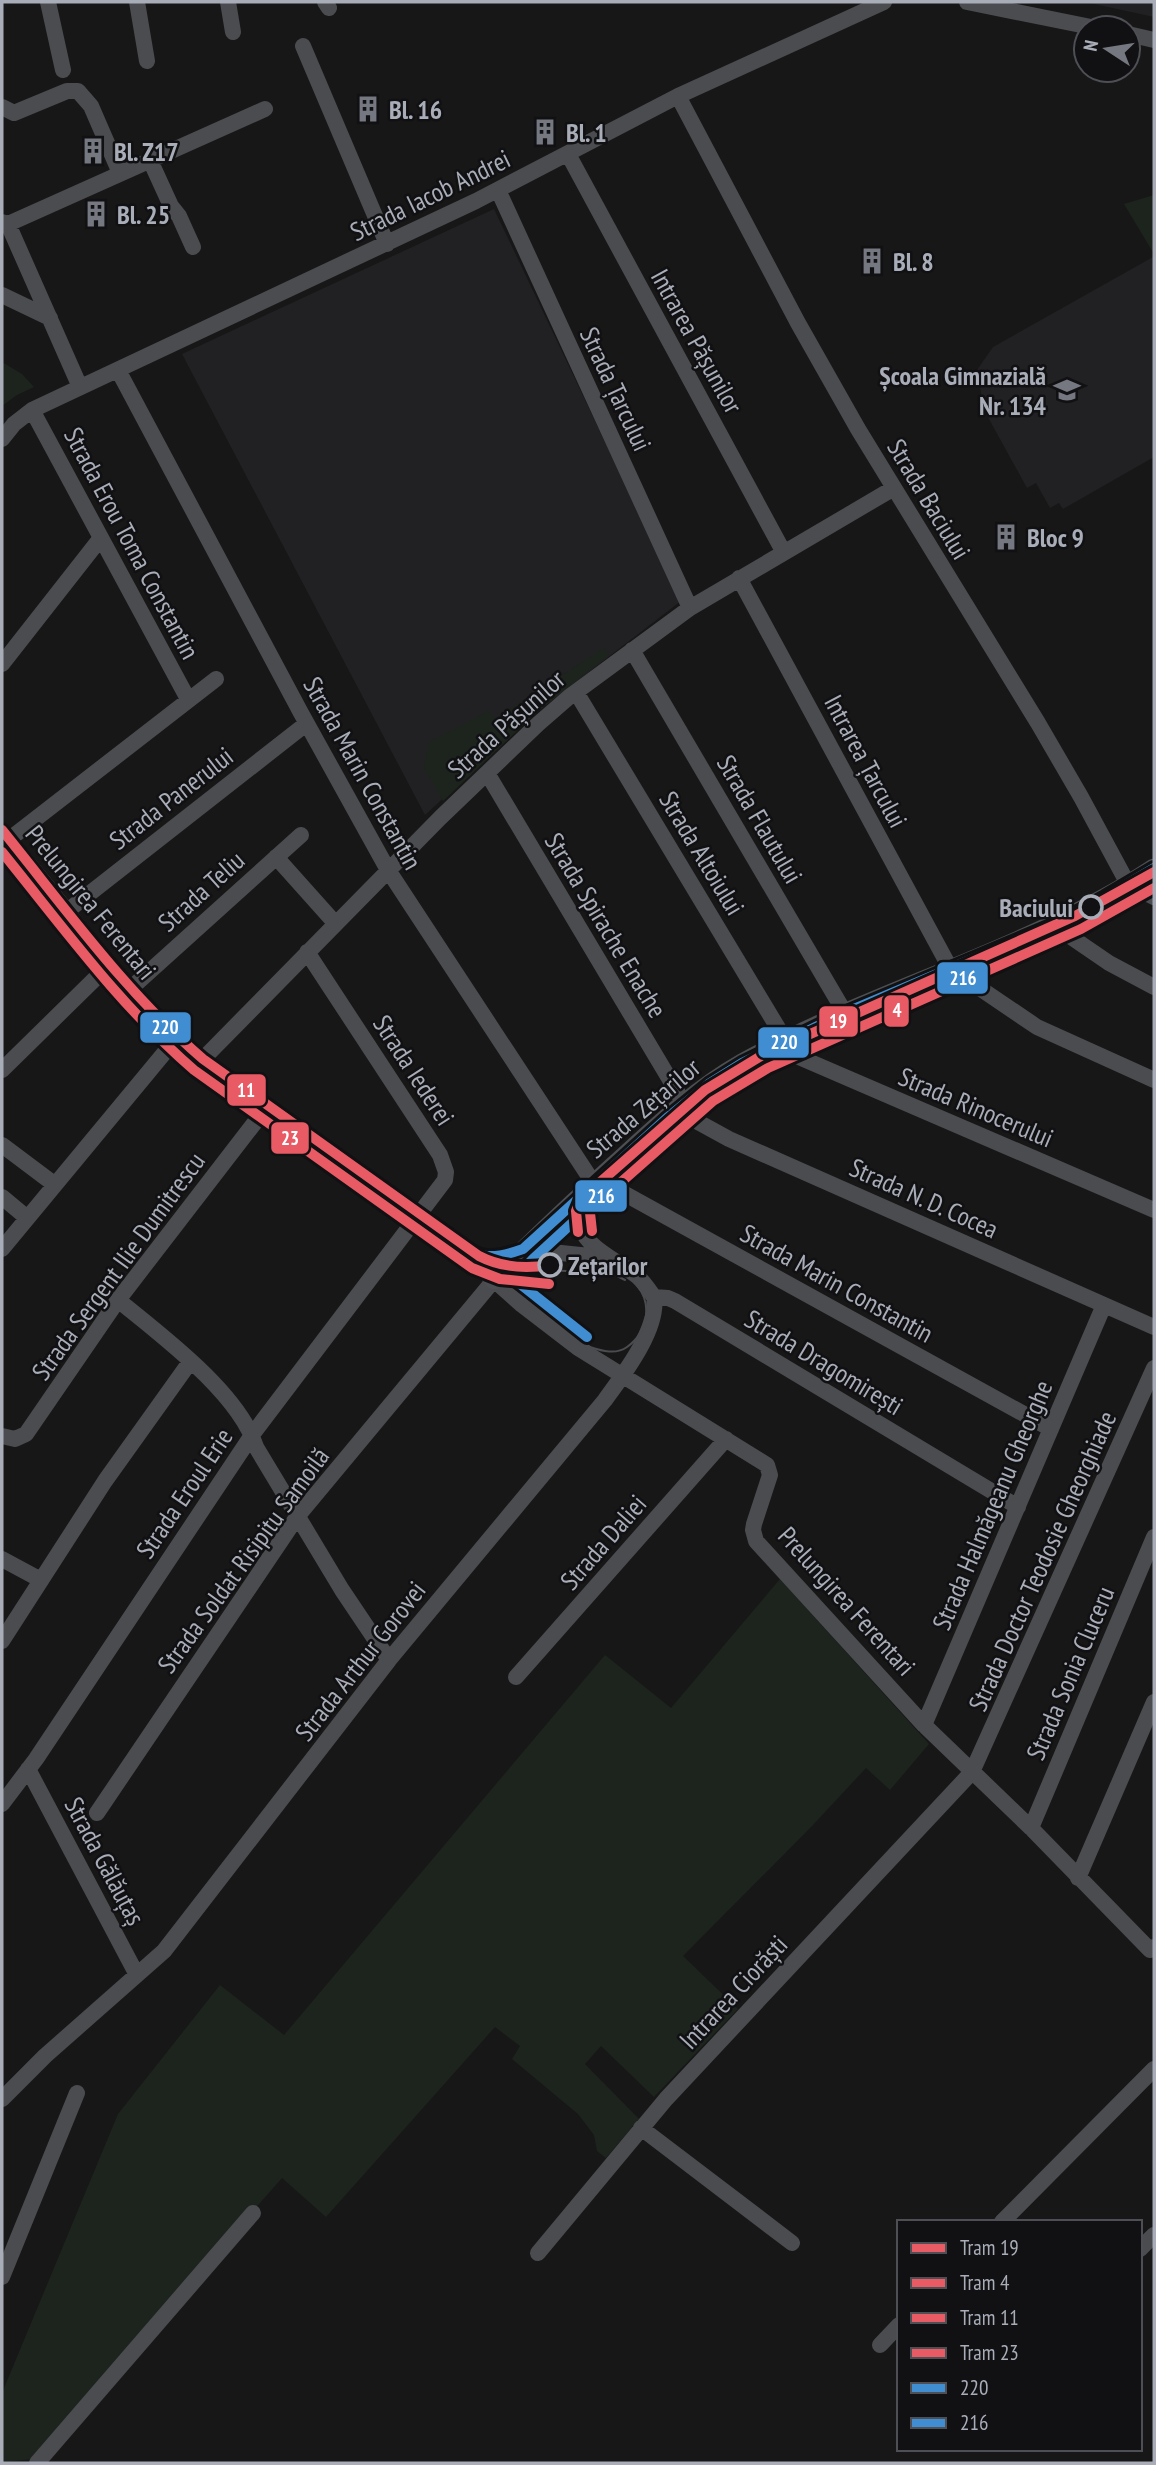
<svg xmlns="http://www.w3.org/2000/svg" width="1156" height="2465" viewBox="0 0 1156 2465" font-family="'PT Sans Narrow',sans-serif">
  <style>
    .built { fill: #212123 }
    .green { fill: #1d241e }
    .lines { fill: none; stroke-linecap: round; stroke-linejoin: round }
    .minor { stroke: #4b4c50; stroke-width: 16 }
    .major { stroke: #4d4f52; stroke-width: 19 }
    .tram { stroke: #4b4c4f; stroke-width: 2 }
    .bus-1-casing { stroke: #111113; stroke-width: 16 }
    .bus-2-casing { stroke: #111113; stroke-width: 16 }
    .bus-1 { stroke: #408ed1; stroke-width: 10 }
    .bus-2 { stroke: #408ed1; stroke-width: 10 }
    .tram-1-casing { stroke: #111113; stroke-width: 16 }
    .tram-2-casing { stroke: #111113; stroke-width: 16 }
    .tram-3-casing { stroke: #111113; stroke-width: 16 }
    .tram-4-casing { stroke: #111113; stroke-width: 16 }
    .tram-1 { stroke: #e85b65; stroke-width: 10 }
    .tram-2 { stroke: #e85b65; stroke-width: 10 }
    .tram-3 { stroke: #e85b65; stroke-width: 10 }
    .tram-4 { stroke: #e85b65; stroke-width: 10 }
    .stop-dot { fill: #111113; stroke: #a8adb8; stroke-width: 3.5 }
    .labels { text-anchor: middle; dominant-baseline: central; stroke-width: 5; stroke-linejoin: round; paint-order: stroke }
    .poi-label { font-size: 26px; font-weight: bold; fill: #a8adb8; stroke: #111113; text-anchor: start }
    .street-label { font-size: 26px; fill: #a8adb8; stroke: #111113 }
    .stop-label { font-size: 26px; font-weight: bold; fill: #a8adb8; stroke: #111113; text-anchor: end }
    .line-badge { stroke: #111113; stroke-width: 2.5 }
    .badge-label { font-size: 19px; text-anchor: middle; font-weight: bold; fill: #fff }
  </style>
  <rect width="100%" height="100%" fill="#171717"/>
  <path class="built" d="M1085,2h69v15z
    M494,209l187,392 -144,111 -112,103 -243,-461z
    M1153,257l1,200 -91,52 -4,-6 -9,5 -14,-25 -9,5 -43,-78 -7,-40 16,-23z"/>
  <path class="green" d="M1154,195v59l-30,-50z
    M2,362l20,12 12,13 -17,8 -15,11z
    M604,648l5,7 -72,57 -94,89 -19,-33 5,-26 60,-31 6,8z
    M780,1579l149,165 -39,46 -24,-22 -54,58 -129,130 55,53 -84,88 -53,-51 -16,18 54,55 -33,39 -9,-7 -3,-16 -16,-21 -66,-55 8,-13 -25,-19 -169,190 -44,-39 -248,281 -32,3v-69l116,-279 102,-129 64,50 321,-380 66,53z"/>
  <g class="lines">
    <path class="minor" d="M48,2l15,68
      M137,2l10,59
      M228,2l5,30
      M325,2l4,6
      M967,2l129,26
      M1128,34l26,6
      M303,46l84,198
      M678,96l120,227 60,106 180,294 43,74 47,87 26,13
      M2,107l12,6 53,-22h11l13,15 29,67
      M568,154l215,397
      M150,160l21,46 8,10 14,31
      M498,190l192,418
      M2,222l6,2 257,-115
      M8,224l72,163
      M2,295l48,23
      M118,370l183,343 87,157 206,314
      M32,410l156,289
      M2,439l12,-15 18,-14 444,-209 202,-105 206,-94
      M739,578l211,390 87,59 117,53
      M632,650l213,363
      M2,664l98,-125
      M576,692l217,361 8,5 353,152
      M487,773l195,327 16,22 31,17 425,188
      M7,841l209,-162
      M276,857l59,66
      M66,912l240,-188
      M1052,924l57,39 45,24
      M129,990l172,-155
      M201,1061l239,-243 98,-94 31,-27 121,-89 204,-120
      M2,1070l107,-105
      M2,1145l52,39
      M601,1178l15,11 435,240
      M2,1197l24,20
      M2,1249l173,-209
      M523,1249l86,9
      M654,1297l14,1 7,3 343,206
      M118,1300c44,36 121,93 138,147l86,143 47,70
      M2,1436l13,3 11,-5 92,-134 148,-192
      M2,1559l39,21
      M2,1641l103,-160 85,-119
      M516,1677l210,-238
      M924,1725l180,-420
      M28,1769l109,206
      M2,1804l34,-45 216,-324 193,-255 1,-8 -6,-17 -133,-203
      M97,1813l200,-296 197,-237 28,25 56,43 189,117 3,10 -16,49 -1,6 3,11 168,184 107,103 119,122 4,-3
      M1031,1828l123,-291
      M1078,1878l76,-176
      M2,2099l43,-43 119,-105 225,-291 216,-260c18,-25 54,-71 49,-103 -5,-7 -10,-15 -17,-21 -19,-16 -60,-30 -57,-60 1,-9 5,-18 8,-26
      M641,2128l151,115
      M1002,2222l152,-153
      M1140,2249l14,-14
      M538,2253l128,-154 306,-327 182,-404
      M2,2277l75,-184
      M880,2345l19,-20
      M37,2463l216,-250"/>
    <path class="major" d="M2,835c67,74 120,163 199,226l273,195 20,24c38,-40 79,-77 119,-114 41,-37 80,-75 129,-103 132,-74 285,-111 412,-195"/>
    <path class="tram" d="M456,1248l61,41 73,58c12,4 26,8 37,0 10,-7 17,-18 19,-31 5,-45 -53,-49 -68,-84
      M483,1266l14,1 16,-7 68,-61
      M550,1270l63,4 12,6"/>
    <g class="bus-1-casing">
      <path id="bus-1" d="M2,835c66,76 122,159 199,226l251,180c28,18 40,19 71,8l144,-131 43,-35 32,-20 102,-50 211,-89 50,-27 49,-29"/>
    </g>
    <g class="bus-2-casing">
      <path id="bus-2" d="M587,1337l-73,-58 19,-20 152,-140 36,-27 70,-39 306,-134 57,-35"/>
    </g>
    <use href="#bus-1" class="bus-1"/>
    <use href="#bus-2" class="bus-2"/>
    <g class="tram-1-casing">
      <path id="tram-1" d="M578,1232l-2,-21 5,-12 124,-109 56,-34 314,-140 79,-44"/>
    </g>
    <g class="tram-2-casing">
      <path id="tram-2" d="M592,1231l-2,-18 3,-6 120,-106 55,-33 313,-139 73,-41"/>
    </g>
    <g class="tram-3-casing">
      <path id="tram-3" d="M2,830c64,79 124,163 201,229l276,197c23,12 46,13 71,9"/>
    </g>
    <g class="tram-4-casing">
      <path id="tram-4" d="M2,852c61,75 118,154 192,218l278,198 28,11 49,5"/>
    </g>
    <use href="#tram-1" class="tram-1"/>
    <use href="#tram-2" class="tram-2"/>
    <use href="#tram-3" class="tram-3"/>
    <use href="#tram-4" class="tram-4"/>
  </g>
  <defs>
    <g id="building-bare" transform="scale(2.1)"><path d="M-4-6H4V6H1V3H-1V6H-4ZM-2.5-4.3h1.7v1.8h-1.7ZM.8-4.3h1.7v1.8H.8ZM-2.5-1h1.7V.8h-1.7ZM.8-1h1.7V.8H.8Z" fill="#757880" stroke="#111113" stroke-width="2.5" paint-order="stroke"/></g>
    <g id="school-bare" transform="scale(2.1)"><path d="M0-5L7-2L0 1L-7-2ZM-4 1L0 2.5L4 1V4Q0 6-4 4Z" fill="#757880" stroke="#111113" stroke-width="2.5" paint-order="stroke"/></g>
  </defs>
  <g fill-rule="evenodd">
    <use href="#building-bare" x="368" y="109"/>
    <use href="#building-bare" x="545" y="132"/>
    <use href="#building-bare" x="93" y="151"/>
    <use href="#building-bare" x="96" y="214"/>
    <use href="#building-bare" x="872" y="261"/>
    <use href="#school-bare" x="1067" y="390"/>
    <use href="#building-bare" x="1006" y="537"/>
  </g>
  <g class="stop-dot">
    <circle cx="1091" cy="907" r="11"/>
    <circle cx="550" cy="1265" r="11"/>
  </g>
  <g class="labels">
    <g class="poi-label">
      <text x="389" y="109">Bl. 16</text>
      <text x="566" y="132">Bl. 1</text>
      <text x="114" y="151">Bl. Z17</text>
      <text x="117" y="214">Bl. 25</text>
      <text x="893" y="261">Bl. 8</text>
      <text x="1046" y="375" text-anchor="end">Școala Gimnazială<tspan x="1046" dy="30">Nr. 134</tspan></text>
      <text x="1027" y="537">Bloc 9</text>
    </g>
    <g class="street-label">
      <text transform="translate(430 195) rotate(-26)">Strada Iacob Andrei</text>
      <text transform="translate(697 341) rotate(61)">Intrarea Pășunilor</text>
      <text transform="translate(616 389) rotate(65)">Strada Țarcului</text>
      <text transform="translate(929 499) rotate(59)">Strada Baciului</text>
      <text transform="translate(132 543) rotate(62)">Strada Erou Toma Constantin</text>
      <text transform="translate(506 724) rotate(-42)">Strada Pășunilor</text>
      <text transform="translate(866 761) rotate(62)">Intrarea Țarcului</text>
      <text transform="translate(363 773) rotate(61)">Strada Marin Constantin</text>
      <text transform="translate(171 798) rotate(-38)">Strada Panerului</text>
      <text transform="translate(760 819) rotate(60)">Strada Flautului</text>
      <text transform="translate(702 853) rotate(59)">Strada Altoiului</text>
      <text transform="translate(201 891) rotate(-42)">Strada Teliu</text>
      <text transform="translate(91 902) rotate(51)">Prelungirea Ferentari</text>
      <text transform="translate(606 925) rotate(59)">Strada Spirache Enache</text>
      <text transform="translate(414 1070) rotate(57)">Strada Iederei</text>
      <text transform="translate(976 1107) rotate(23)">Strada Rinocerului</text>
      <text transform="translate(643 1108) rotate(-40)">Strada Zețarilor</text>
      <text transform="translate(924 1198) rotate(24)">Strada N. D. Cocea</text>
      <text transform="translate(118 1266) rotate(-54)">Strada Sergent Ilie Dumitrescu</text>
      <text transform="translate(837 1283) rotate(29)">Strada Marin Constantin</text>
      <text transform="translate(824 1362) rotate(31)">Strada Dragomirești</text>
      <text transform="translate(184 1493) rotate(-56)">Strada Eroul Erie</text>
      <text transform="translate(992 1505) rotate(-67)">Strada Halmăgeanu Gheorghe</text>
      <text transform="translate(603 1542) rotate(-49)">Strada Daliei</text>
      <text transform="translate(243 1560) rotate(-54)">Strada Soldat Risipitu Samoilă</text>
      <text transform="translate(1042 1561) rotate(-66)">Strada Doctor Teodosie Gheorghiade</text>
      <text transform="translate(847 1601) rotate(48)">Prelungirea Ferentari</text>
      <text transform="translate(360 1661) rotate(-52)">Strada Arthur Gorovei</text>
      <text transform="translate(1070 1673) rotate(-67)">Strada Sonia Cluceru</text>
      <text transform="translate(105 1861) rotate(62)">Strada Gălăuțaș</text>
      <text transform="translate(733 1992) rotate(-47)">Intrarea Ciorăști</text>
    </g>
    <g class="stop-label">
      <text x="1073" y="907">Baciului</text>
      <text x="568" y="1265" text-anchor="start">Zețarilor</text>
    </g>
  </g>
  <g class="line-badge">
    <rect x="936" y="961" width="53" height="34" rx="7" fill="#408ed1"/>
    <rect x="883" y="994" width="27" height="34" rx="7" fill="#e85b65"/>
    <rect x="818" y="1005" width="41" height="33" rx="7" fill="#e85b65"/>
    <rect x="139" y="1011" width="53" height="33" rx="7" fill="#408ed1"/>
    <rect x="757" y="1026" width="53" height="33" rx="7" fill="#408ed1"/>
    <rect x="226" y="1073" width="41" height="34" rx="7" fill="#e85b65"/>
    <rect x="270" y="1121" width="40" height="34" rx="7" fill="#e85b65"/>
    <rect x="574" y="1179" width="54" height="34" rx="7" fill="#408ed1"/>
  </g>
  <g class="badge-label">
    <text x="963" y="985">216</text>
    <text x="897" y="1017">4</text>
    <text x="838" y="1028">19</text>
    <text x="165" y="1034">220</text>
    <text x="784" y="1049">220</text>
    <text x="246" y="1097">11</text>
    <text x="290" y="1145">23</text>
    <text x="601" y="1203">216</text>
  </g>
  <rect width="1156" height="2465" fill="none" stroke="#a8adb8" stroke-width="7"/>
  <rect x="897" y="2220" width="245" height="231" fill="#111113" stroke="#4d4f55" stroke-width="2"/>
  <rect x="911" y="2243" width="35" height="10" fill="#e85b65" stroke="#4d4f55" stroke-width="2"/>
  <text x="960" y="2255" font-size="21" fill="#a8adb8">Tram 19</text>
  <rect x="911" y="2278" width="35" height="10" fill="#e85b65" stroke="#4d4f55" stroke-width="2"/>
  <text x="960" y="2290" font-size="21" fill="#a8adb8">Tram 4</text>
  <rect x="911" y="2313" width="35" height="10" fill="#e85b65" stroke="#4d4f55" stroke-width="2"/>
  <text x="960" y="2325" font-size="21" fill="#a8adb8">Tram 11</text>
  <rect x="911" y="2348" width="35" height="10" fill="#e85b65" stroke="#4d4f55" stroke-width="2"/>
  <text x="960" y="2360" font-size="21" fill="#a8adb8">Tram 23</text>
  <rect x="911" y="2383" width="35" height="10" fill="#408ed1" stroke="#4d4f55" stroke-width="2"/>
  <text x="960" y="2395" font-size="21" fill="#a8adb8">220</text>
  <rect x="911" y="2418" width="35" height="10" fill="#408ed1" stroke="#4d4f55" stroke-width="2"/>
  <text x="960" y="2430" font-size="21" fill="#a8adb8">216</text>
  <g transform="translate(1107 49) rotate(282)"><circle r="33" fill="#111113" stroke="#4d4f55" stroke-width="2"/>
  <path d="M0-5L12 26L0 18L-12 26Z" fill="#757880"/>
  <text y="-10" font-size="19" font-weight="bold" text-anchor="middle" fill="#a8adb8">N</text>
  </g>
</svg>
